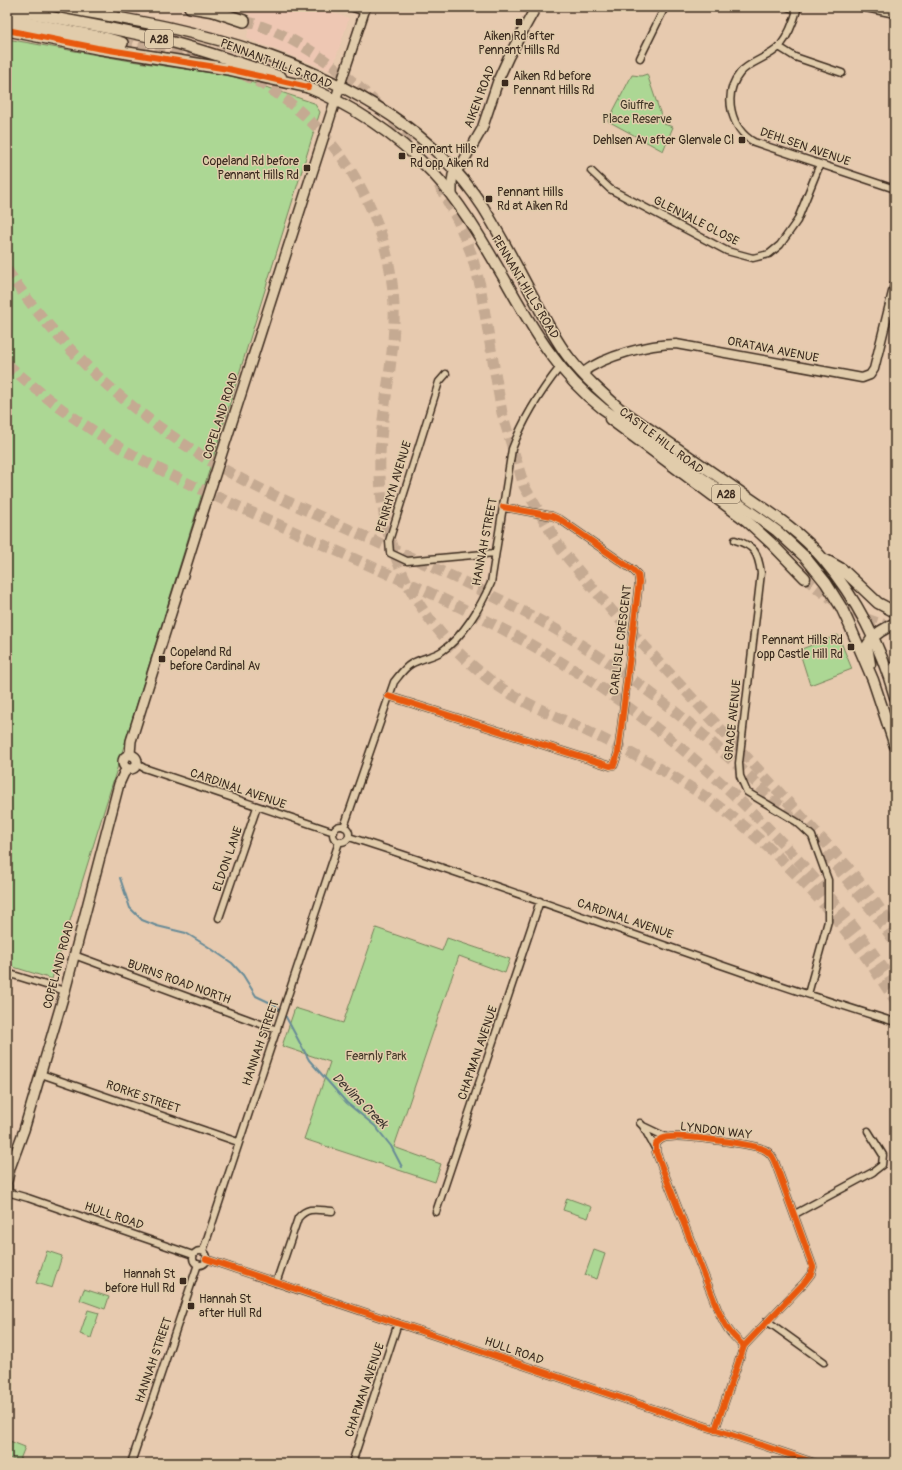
<svg xmlns="http://www.w3.org/2000/svg" width="902" height="1470" viewBox="0 0 902 1470" font-family="Pangolin,sans-serif">
  <style>
    .built { fill: #eec7b3 }
    .green { fill: #acd794; stroke: #748059 }
    .lines { fill: none; stroke-linecap: round; stroke-linejoin: round }
    .stream { stroke: #688b97; stroke-width: 2 }
    .primary-tunnel { stroke: #c5aa92; stroke-width: 10; stroke-dasharray: 10 5; stroke-linecap: butt }
    .motorway-tunnel { stroke: #c5aa92; stroke-width: 11; stroke-dasharray: 11 5.5; stroke-linecap: butt }
    .minor-casing { stroke: #3b2a1e; stroke-width: 9 }
    .tertiary-casing { stroke: #3b2a1e; stroke-width: 11 }
    .secondary-casing { stroke: #3b2a1e; stroke-width: 12 }
    .primary-casing { stroke: #3b2a1e; stroke-width: 13 }
    .trunk-casing { stroke: #3b2a1e; stroke-width: 13 }
    .motorway-casing { stroke: #3b2a1e; stroke-width: 14 }
    .minor { stroke: #e1ccab; stroke-width: 6 }
    .tertiary { stroke: #e1ccab; stroke-width: 8 }
    .secondary { stroke: #e1ccab; stroke-width: 9 }
    .primary { stroke: #e1ccab; stroke-width: 10 }
    .trunk { stroke: #e1ccab; stroke-width: 10 }
    .motorway { stroke: #e1ccab; stroke-width: 11 }
    .cycleway-casing { stroke: #e1ccab; stroke-width: 8 }
    .cycleway { stroke: #e8590c; stroke-width: 6 }
    .poi-dot { fill: #3b2a1e; stroke: #e1ccab; stroke-width: 1.5 }
    .labels { text-anchor: middle; dominant-baseline: central; stroke-width: 3; stroke-linejoin: round; paint-order: stroke }
    .shield { fill: #e1ccab; stroke: #6d5b48; stroke-width: 1 }
    .shield-label { font-size: 11px; font-weight: bold; fill: #3b2a1e }
    .poi-label { font-size: 12px; fill: #3b2a1e; stroke: #e1ccab; text-anchor: start }
    .street-label { font-size: 12px; fill: #3b2a1e; stroke: #e1ccab }
    .park-label { font-size: 12px; fill: #463b2a; stroke: #e1ccab }
    .water-label { font-size: 13px; font-style: italic; fill: #423a32; stroke: #e1ccab }
  </style>
  <rect width="100%" height="100%" fill="#e7caaf"/>
  <filter id="ink" filterUnits="userSpaceOnUse"><feTurbulence type="fractalNoise" baseFrequency=".025" numOctaves="2"/><feDisplacementMap in="SourceGraphic" scale="8" xChannelSelector="R" yChannelSelector="G"/><feConvolveMatrix kernelMatrix="1 2 1 2 8 2 1 2 1" color-interpolation-filters="sRGB"/></filter>
  <g filter="url(#ink)">
    <path class="built" d="M228,7h85l36,11 -17,52 -1,1 -83,-32 -1,-2 5,-19 -2,-4z"/>
    <path class="green" d="M7,39l124,22 101,15 82,27 6,9 -268,867 -45,-14z
      M647,74l17,50 9,3 -10,24 -55,-30 24,-46 9,1z
      M838,635l14,34 -42,16 -11,-35z
      M376,928l66,23 5,-13 63,21 -5,14 -46,-17 -65,191 47,17 -6,18 -131,-43 26,-77 -48,-16 13,-38 48,15z
      M567,1198l25,9 -4,11 -25,-8z
      M594,1250l11,4 -8,25 -12,-4z
      M47,1251l15,5 -10,32 -16,-5z
      M84,1289l25,8 -4,12 -25,-9z
      M88,1310l11,3 -8,25 -11,-4z
      M7,1440l18,7 -6,15 -12,-5z"/>
    <g class="lines">
      <path class="stream" d="M120,878l10,30 12,12 15,6 29,7 21,13 25,17 11,12 13,21 19,9 11,12 23,43 38,43 28,23 16,20 11,21"/>
      <path class="primary-tunnel" d="M805,578c25,23 56,43 90,48"/>
      <path class="motorway-tunnel" d="M244,21c48,11 103,52 137,87
        M122,43l42,10 35,5 20,7
        M242,74c45,20 83,56 109,97 23,37 38,77 42,121 5,49 -8,98 -12,147 -4,44 2,92 21,133 19,43 51,79 88,108 24,19 55,31 82,44 46,22 92,45 135,74 63,44 118,103 164,166 8,12 16,24 24,36
        M393,120l8,9 21,30
        M439,185l19,36 13,32 9,32 22,128 22,73 38,65 51,61 234,254 29,37 19,28
        M7,270c54,82 131,149 215,198 37,22 76,38 115,56 68,31 138,61 204,97 95,53 181,125 257,203
        M7,364c25,22 50,43 78,61 50,35 106,60 161,85 56,25 111,50 167,75 55,25 109,53 161,85 124,79 241,192 321,316
        M825,853l47,57 23,32"/>
      <g class="minor-casing">
        <path id="minor" d="M350,7l15,5
          M788,7l9,3
          M798,7c-4,14 -9,28 -18,39 -11,12 -30,15 -40,27 -18,22 -9,56 14,69l141,47
          M861,7l34,7
          M779,47l16,10 47,16
          M640,58l25,-51
          M591,171l19,18 117,62 26,7 16,-4 11,-9 17,-24 23,-57
          M446,374l-7,8 -50,159 1,12 17,8 88,-8
          M735,540c20,6 23,13 26,33l-22,190 1,13 7,16 50,30 15,14 16,44v41l-20,73
          M388,696l222,70 4,-1 4,-12 21,-171 -1,-7 -5,-5 -72,-50 -9,-4 -49,-9
          M137,764l7,4 190,64
          M333 834a8 8 0 1 1 16 0a8 8 0 1 1-16 0Z
          M344,827l50,-145c5,-6 10,-14 17,-18 10,-6 22,-7 31,-13 21,-14 39,-45 49,-68l21,-134c11,-29 29,-58 48,-82
          M349,837c183,58 362,129 546,185
          M219,918l38,-111
          M74,955l203,75
          M7,973l58,18
          M41,1074l197,68
          M640,1123l3,3 12,22
          M643,1126l23,11
          M7,1192l21,6 165,57
          M436,1212l104,-311
          M795,1214l78,-42 9,-7 1,-10 -15,-24
          M193 1258a7 7 0 1 1 14 0a7 7 0 1 1-14 0Z
          M203,1251l136,-409
          M206,1259l609,204
          M276,1283l22,-65c10,-12 19,-8 34,-7
          M767,1321l57,41
          M715,1430l29,-84 60,-63 7,-9 2,-7 -37,-102c-2,-6 -5,-12 -11,-15 -9,-6 -83,-15 -95,-13 -6,0 -11,3 -14,7v8l61,156c8,18 12,25 27,38
          M131,1463l67,-199
          M352,1463l46,-140"/>
      </g>
      <g class="tertiary-casing">
        <path id="tertiary" d="M340,86l26,-79
          M582,373c22,-17 67,-29 94,-29l186,34 8,-3 4,-6 21,-85"/>
      </g>
      <g class="secondary-casing">
        <path id="secondary" d="M452,196v-14l1,-7 10,-13 19,-33 17,-51 10,-22 27,-49
          M130,754l1,-13 64,-204 145,-451
          M123 762a7 7 0 1 1 14 0a7 7 0 1 1-14 0Z
          M7,1182l3,-14 14,-38 41,-139 54,-207 5,-11 4,-4
          M7,1185v7"/>
      </g>
      <g class="primary-casing">
        <path id="primary" d="M610,419l137,102 24,22 34,35
          M873,637l8,-6 14,-8"/>
      </g>
      <g class="trunk-casing">
        <path id="trunk" d="M60,7c37,7 74,13 111,21 115,26 245,75 312,179 20,32 37,66 55,99 10,19 19,37 32,53 15,19 32,34 49,49 40,28 80,55 120,83 29,20 61,40 84,68 34,40 58,88 72,138
          M7,9c54,10 108,19 161,32 38,10 76,23 113,36
          M300,84c50,20 95,49 132,88 29,31 51,70 72,106 28,49 52,94 98,130l160,112 15,11 28,26 21,26 15,24 8,17 24,56 22,66
          M826,560l16,9 36,34 17,9
          M870,664l-3,-18 6,-9
          M890,681l5,-14"/>
      </g>
      <g class="motorway-casing">
        <path id="motorway" d="M190,7l24,4 30,10
          M7,19l101,20 14,4
          M7,30l90,18 131,21 80,18"/>
      </g>
      <use href="#minor" class="minor"/>
      <use href="#tertiary" class="tertiary"/>
      <use href="#secondary" class="secondary"/>
      <use href="#primary" class="primary"/>
      <use href="#trunk" class="trunk"/>
      <use href="#motorway" class="motorway"/>
      <g class="cycleway-casing">
        <path id="cycleway" d="M7,30l90,18 131,21 80,18
          M388,696l222,70 4,-1 4,-12 21,-171 -1,-7 -5,-5 -72,-50 -9,-4 -49,-9
          M206,1259l609,204
          M715,1430l29,-84 60,-63 7,-9 2,-7 -37,-102c-2,-6 -5,-12 -11,-15 -9,-6 -83,-15 -95,-13 -6,0 -11,3 -14,7v8l61,156c8,18 12,25 27,38"/>
      </g>
      <use href="#cycleway" class="cycleway"/>
    </g>
  </g>
  <g class="poi-dot">
    <rect x="515" y="18" width="8" height="8" rx="2"/>
    <rect x="501" y="79" width="8" height="8" rx="2"/>
    <rect x="738" y="136" width="8" height="8" rx="2"/>
    <rect x="398" y="152" width="8" height="8" rx="2"/>
    <rect x="303" y="164" width="8" height="8" rx="2"/>
    <rect x="485" y="195" width="8" height="8" rx="2"/>
    <rect x="847" y="643" width="8" height="8" rx="2"/>
    <rect x="158" y="655" width="8" height="8" rx="2"/>
    <rect x="179" y="1277" width="8" height="8" rx="2"/>
    <rect x="187" y="1302" width="8" height="8" rx="2"/>
  </g>
  <g class="labels">
    <g class="shield">
      <rect x="145" y="30" width="28" height="18" rx="3"/>
      <rect x="712" y="485" width="28" height="18" rx="3"/>
    </g>
    <g class="shield-label">
      <text x="159" y="39">A28</text>
      <text x="726" y="494">A28</text>
    </g>
    <g class="poi-label">
      <text x="519" y="36" text-anchor="middle">Aiken Rd after<tspan x="519" dy="14">Pennant Hills Rd</tspan></text>
      <text x="513" y="76">Aiken Rd before<tspan x="513" dy="14">Pennant Hills Rd</tspan></text>
      <text x="734" y="140" text-anchor="end">Dehlsen Av after Glenvale Cl</text>
      <text x="410" y="149">Pennant Hills<tspan x="410" dy="14">Rd opp Aiken Rd</tspan></text>
      <text x="299" y="161" text-anchor="end">Copeland Rd before<tspan x="299" dy="14">Pennant Hills Rd</tspan></text>
      <text x="497" y="192">Pennant Hills<tspan x="497" dy="14">Rd at Aiken Rd</tspan></text>
      <text x="843" y="640" text-anchor="end">Pennant Hills Rd<tspan x="843" dy="14">opp Castle Hill Rd</tspan></text>
      <text x="170" y="652">Copeland Rd<tspan x="170" dy="14">before Cardinal Av</tspan></text>
      <text x="175" y="1274" text-anchor="end">Hannah St<tspan x="175" dy="14">before Hull Rd</tspan></text>
      <text x="199" y="1299">Hannah St<tspan x="199" dy="14">after Hull Rd</tspan></text>
    </g>
    <g class="street-label">
      <text transform="translate(276 64) rotate(21)">PENNANT HILLS ROAD</text>
      <text transform="translate(480 97) rotate(-69)">AIKEN ROAD</text>
      <text transform="translate(805 147) rotate(19)">DEHLSEN AVENUE</text>
      <text transform="translate(696 221) rotate(27)">GLENVALE CLOSE</text>
      <text transform="translate(525 287) rotate(59)">PENNANT HILLS ROAD</text>
      <text transform="translate(773 350) rotate(11)">ORATAVA AVENUE</text>
      <text transform="translate(221 416) rotate(-72)">COPELAND ROAD</text>
      <text transform="translate(661 441) rotate(37)">CASTLE HILL ROAD</text>
      <text transform="translate(394 487) rotate(-73)">PENRHYN AVENUE</text>
      <text transform="translate(485 542) rotate(-79)">HANNAH STREET</text>
      <text transform="translate(621 640) rotate(-83)">CARLISLE CRESCENT</text>
      <text transform="translate(733 720) rotate(-84)">GRACE AVENUE</text>
      <text transform="translate(238 789) rotate(19)">CARDINAL AVENUE</text>
      <text transform="translate(228 859) rotate(-71)">ELDON LANE</text>
      <text transform="translate(625 919) rotate(19)">CARDINAL AVENUE</text>
      <text transform="translate(59 965) rotate(-75)">COPELAND ROAD</text>
      <text transform="translate(179 982) rotate(20)">BURNS ROAD NORTH</text>
      <text transform="translate(261 1043) rotate(-71)">HANNAH STREET</text>
      <text transform="translate(478 1053) rotate(-71)">CHAPMAN AVENUE</text>
      <text transform="translate(143 1097) rotate(19)">RORKE STREET</text>
      <text transform="translate(716 1131) rotate(7)">LYNDON WAY</text>
      <text transform="translate(114 1216) rotate(19)">HULL ROAD</text>
      <text transform="translate(514 1351) rotate(19)">HULL ROAD</text>
      <text transform="translate(154 1360) rotate(-71)">HANNAH STREET</text>
      <text transform="translate(365 1390) rotate(-71)">CHAPMAN AVENUE</text>
    </g>
    <g class="park-label">
      <text x="637" y="105">Giuffre<tspan x="637" dy="14">Place Reserve</tspan></text>
      <text x="376" y="1056">Fearnly Park</text>
    </g>
    <g class="water-label">
      <text transform="translate(360 1101) rotate(45)">Devlins Creek</text>
    </g>
  </g>
  <rect width="902" height="1470" fill="none" stroke="#e1ccab" stroke-width="24"/>
  <rect x="12" y="12" width="878" height="1446" fill="none" stroke="#3b2a1e" stroke-width="1.5" filter="url(#ink)"/>
</svg>
